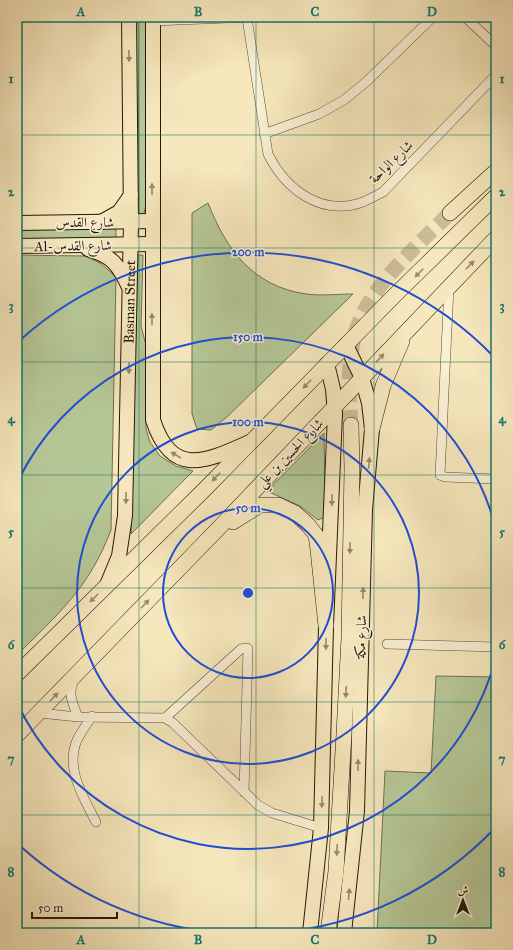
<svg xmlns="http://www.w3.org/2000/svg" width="513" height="950" viewBox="0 0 513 950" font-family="'IM FELL Great Primer',Amiri,serif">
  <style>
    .green { fill: #b6c796; stroke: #6e6f50 }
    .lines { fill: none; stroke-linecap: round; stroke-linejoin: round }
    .trunk-tunnel { stroke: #ccbd98; stroke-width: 15; stroke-dasharray: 15 8; stroke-linecap: butt }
    .minor-casing { stroke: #594b36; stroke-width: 10 }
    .primary-casing { stroke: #25170a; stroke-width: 16 }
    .trunk-casing { stroke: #25170a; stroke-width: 16 }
    .minor { stroke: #f9efd3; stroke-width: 9 }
    .primary { stroke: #f6e7bc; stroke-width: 14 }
    .trunk { stroke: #f6e7bc; stroke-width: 15 }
    .oneway { fill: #98896c }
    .grid { fill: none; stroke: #0f766e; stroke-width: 1; stroke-opacity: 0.55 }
    .ring { fill: none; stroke: #1d4ed8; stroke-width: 2 }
    .labels { text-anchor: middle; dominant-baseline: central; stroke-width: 3; stroke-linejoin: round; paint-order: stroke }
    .street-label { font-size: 14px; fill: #25170a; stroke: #f9efd3 }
    .centre { fill: #1d4ed8; stroke: #f9efd3; stroke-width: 2 }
    .ring-label { font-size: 12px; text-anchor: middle; font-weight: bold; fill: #1d4ed8; stroke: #f9efd3; stroke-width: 3; stroke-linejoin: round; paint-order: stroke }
    .neatline { fill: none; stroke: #0f766e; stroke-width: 1.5 }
    .grid-label { font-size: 13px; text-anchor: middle; font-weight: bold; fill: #0f766e }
  </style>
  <rect width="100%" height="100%" fill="#f6e7bc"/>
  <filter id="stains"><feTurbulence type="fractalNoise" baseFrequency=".005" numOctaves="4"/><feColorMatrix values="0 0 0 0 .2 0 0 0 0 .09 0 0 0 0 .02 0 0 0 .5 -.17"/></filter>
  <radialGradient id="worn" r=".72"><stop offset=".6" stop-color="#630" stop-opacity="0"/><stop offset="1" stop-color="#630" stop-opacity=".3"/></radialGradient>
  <path class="green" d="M138,17h8v188l-3,12 -4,4z
    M208,203c19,48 45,83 98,91 15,2 32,0 47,0l-126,123 -16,13 -14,-1 -5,-15v-201z
    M116,228v11l-99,1v-11z
    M17,255l68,1 15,7 16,14 -5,253c-22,58 -52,83 -94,125z
    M138,255h5l-2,71 6,23 -1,80 4,13 10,14 16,10 17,5 -62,63z
    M324,433l1,84 -7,3 -18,-14 -33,-15z
    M436,676l60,1v256h-119l8,-162 46,2z"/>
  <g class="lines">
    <path class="trunk-tunnel" d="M351,425c-2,-31 -4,-63 5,-94 12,-43 63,-87 94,-118"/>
    <g class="minor-casing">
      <path id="minor" d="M465,17l31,29
        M247,18l21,136c18,36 54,63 95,48 7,-3 14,-7 20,-10l113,-117
        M153,21l100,-4
        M264,134l55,-20 25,-14 22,-18 67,-65
        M449,287l-9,188 5,2 51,2
        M387,644l109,3
        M74,680c-7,13 -1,24 4,37
        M39,713l39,4 87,1 8,5 85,82 14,8 49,15
        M92,716c-5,8 -11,16 -15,24 -12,29 6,56 19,82
        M165,718l76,-69 6,-1 1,1 -4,143
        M111,933h15"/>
    </g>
    <g class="primary-casing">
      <g id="primary">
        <path d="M153,17v403c19,59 54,41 97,22"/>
        <path d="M101,222l18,-10 12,-17"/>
        <path d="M17,223l136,-2"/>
        <path d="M17,246l135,-2"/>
        <path d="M88,249c24,7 30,15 41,38"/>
        <path id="s1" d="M107,585l12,-29 6,-40 6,-294 -2,-205"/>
        <path d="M310,933l11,-105 5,-202 9,-212 -2,-25 -6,-25"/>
        <path d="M344,933l13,-122 8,-301 7,-81 -3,-26 -7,-25 -16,-33"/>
      </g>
    </g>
    <g class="trunk-casing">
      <path id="trunk" d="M450,213l46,-42
        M372,429l11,-43 19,-45
        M233,522l27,-17h18l17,8 13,12 8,10 2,15 8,76
        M17,674l188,-185 189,-193 102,-100
        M17,735l196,-201 283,-296
        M328,933l8,-62 8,-137 5,-96 3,-169 -1,-44"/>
    </g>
    <use href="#minor" class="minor"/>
    <use href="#primary" class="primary"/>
    <use href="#trunk" class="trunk"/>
  </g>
  <defs><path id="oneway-solid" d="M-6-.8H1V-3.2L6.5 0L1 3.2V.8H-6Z"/></defs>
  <g class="oneway">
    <use href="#oneway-solid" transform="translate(129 56) rotate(89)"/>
    <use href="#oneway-solid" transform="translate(152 189) rotate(-90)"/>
    <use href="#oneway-solid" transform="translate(470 265) rotate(-46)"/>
    <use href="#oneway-solid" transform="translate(419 273) rotate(135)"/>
    <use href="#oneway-solid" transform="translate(152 319) rotate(-90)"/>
    <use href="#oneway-solid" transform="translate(380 358) rotate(-47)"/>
    <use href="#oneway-solid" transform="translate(129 368) rotate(91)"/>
    <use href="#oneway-solid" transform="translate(307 384) rotate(134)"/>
    <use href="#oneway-solid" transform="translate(176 455) rotate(-149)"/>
    <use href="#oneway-solid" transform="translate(369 463) rotate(-85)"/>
    <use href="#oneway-solid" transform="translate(216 477) rotate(134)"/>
    <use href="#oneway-solid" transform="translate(126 498) rotate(91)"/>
    <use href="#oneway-solid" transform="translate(332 500) rotate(92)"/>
    <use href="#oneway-solid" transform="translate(350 548) rotate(91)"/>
    <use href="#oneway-solid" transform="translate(363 593) rotate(-88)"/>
    <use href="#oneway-solid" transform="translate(94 598) rotate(135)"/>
    <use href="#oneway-solid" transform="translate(145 604) rotate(-46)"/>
    <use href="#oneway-solid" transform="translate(326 644) rotate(91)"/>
    <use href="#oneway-solid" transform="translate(346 692) rotate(93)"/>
    <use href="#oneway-solid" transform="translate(54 697) rotate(-46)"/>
    <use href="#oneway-solid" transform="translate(358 765) rotate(-89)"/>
    <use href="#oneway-solid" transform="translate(322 802) rotate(92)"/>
    <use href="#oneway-solid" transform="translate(337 850) rotate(93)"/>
    <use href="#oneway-solid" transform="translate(349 894) rotate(-84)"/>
  </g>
  <path class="grid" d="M139,17v916M256,17v916M374,17v916M17,135h479M17,248h479M17,362h479M17,475h479M17,588h479M17,702h479M17,815h479"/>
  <g class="ring">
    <circle cx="248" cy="593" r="85"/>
    <circle cx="248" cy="593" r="171"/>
    <path d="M496 657A256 256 0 0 1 18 705M18 481A256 256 0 0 1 496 529"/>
    <path d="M495 828A341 341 0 0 1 275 933M221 933A341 341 0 0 1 18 844M18 342A341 341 0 0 1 495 358"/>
  </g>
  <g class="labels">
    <g class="street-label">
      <text transform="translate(391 162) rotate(-44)">شارع الواحة</text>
      <text x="85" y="222">شارع القدس</text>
      <text transform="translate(73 246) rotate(-1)">Al-شارع القدس</text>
      <text stroke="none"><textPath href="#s1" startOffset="286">Basman Street</textPath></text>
      <text transform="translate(290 453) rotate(-46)">شارع الحسين بن علي</text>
      <text transform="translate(361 637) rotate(-88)">شارع مكة</text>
    </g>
  </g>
  <circle cx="248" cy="593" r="6" class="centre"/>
  <g class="ring-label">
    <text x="248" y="256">200 m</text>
    <text x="248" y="341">150 m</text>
    <text x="248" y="426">100 m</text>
    <text x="248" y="512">50 m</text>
  </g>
  <rect width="513" height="950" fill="none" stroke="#f6e7bc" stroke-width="44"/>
  <g transform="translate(463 900)" stroke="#f9efd3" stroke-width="3" paint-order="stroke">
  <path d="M0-3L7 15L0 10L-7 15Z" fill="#25170a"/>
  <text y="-6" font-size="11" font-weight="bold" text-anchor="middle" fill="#25170a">ش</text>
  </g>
  <path d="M32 912v6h85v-6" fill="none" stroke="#25170a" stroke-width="2"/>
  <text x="38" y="912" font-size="12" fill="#25170a" stroke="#f9efd3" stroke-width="3" paint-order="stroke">50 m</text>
  <rect x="22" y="22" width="469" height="906" class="neatline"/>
  <g class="grid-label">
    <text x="81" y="16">A</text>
    <text x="198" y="16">B</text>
    <text x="315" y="16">C</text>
    <text x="432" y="16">D</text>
    <text x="11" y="83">1</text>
    <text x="502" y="83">1</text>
    <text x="11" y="196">2</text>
    <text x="502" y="196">2</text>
    <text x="11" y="310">3</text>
    <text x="502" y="310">3</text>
    <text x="11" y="423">4</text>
    <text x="502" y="423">4</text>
    <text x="11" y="536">5</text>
    <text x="502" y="536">5</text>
    <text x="11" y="649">6</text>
    <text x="502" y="649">6</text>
    <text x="11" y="763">7</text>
    <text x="502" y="763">7</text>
    <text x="11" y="876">8</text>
    <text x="502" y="876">8</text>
    <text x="81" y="944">A</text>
    <text x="198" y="944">B</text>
    <text x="315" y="944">C</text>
    <text x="432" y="944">D</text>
  </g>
  <rect width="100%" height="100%" filter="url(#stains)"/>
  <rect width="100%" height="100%" fill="url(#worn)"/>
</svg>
